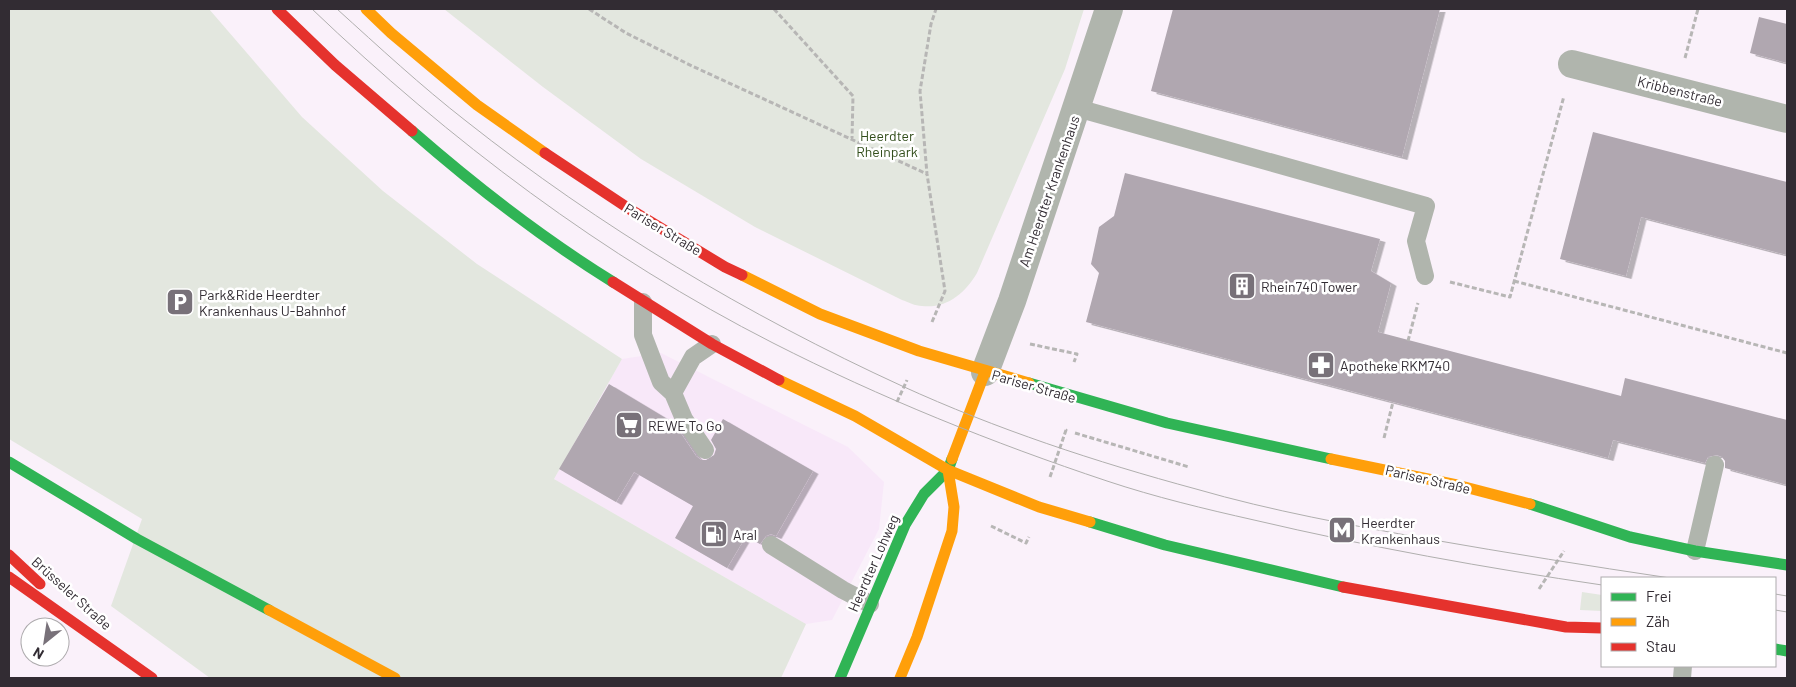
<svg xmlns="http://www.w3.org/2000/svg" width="1796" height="687" viewBox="0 0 1796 687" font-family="Barlow,sans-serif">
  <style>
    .built { fill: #f8e8f9 }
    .green { fill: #e3e7df }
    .building { fill: #b0a7b0; filter: url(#shadow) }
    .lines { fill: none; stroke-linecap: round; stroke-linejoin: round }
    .path { stroke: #b7b6b5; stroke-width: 3; stroke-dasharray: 5 2.5; stroke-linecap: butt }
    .lane { stroke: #b0b5ad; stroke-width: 18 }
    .street { stroke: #b0b5ad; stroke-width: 28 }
    .fast { stroke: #30b455; stroke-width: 11 }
    .slow { stroke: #ff9f0a; stroke-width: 11 }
    .jam { stroke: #e5322d; stroke-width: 11 }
    .tram { stroke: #b0afae; stroke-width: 1 }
    .labels { text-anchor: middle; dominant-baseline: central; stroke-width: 5; stroke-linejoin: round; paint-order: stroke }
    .street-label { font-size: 14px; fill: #322c33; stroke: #fff }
    .park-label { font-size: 14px; fill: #314d1a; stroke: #fff }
    .poi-label { font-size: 14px; fill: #322c33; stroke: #fff; text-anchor: start }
  </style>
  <defs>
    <filter id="shadow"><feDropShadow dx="5.5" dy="3" stdDeviation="0" flood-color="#0004"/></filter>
  </defs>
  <rect width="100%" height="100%" fill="#faf1fa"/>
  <path class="built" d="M661,353l187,94 36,35 -5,47 -47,91 -26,4 -252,-145 68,-120z"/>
  <path class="green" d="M9,9h200l93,108 81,74 94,73 145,95 -68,120 252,145 -25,54h-571l-99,-72 31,-87 -133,-80z
    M444,9h640l-19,60 -88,204c-12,20 -30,36 -55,33 -7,0 -14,-4 -20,-6l-147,-73 -114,-68 -98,-72z
    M1582,592l20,3v16l-22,-1z"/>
  <path class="building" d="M1173,9h267l-38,148 -251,-66z
    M1759,17l28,7v39l-37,-10z
    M1593,132l194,50v73l-146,-38 -15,59 -66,-17z
    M1125,173l255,66 -9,32 20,12 -13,49 243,64 4,-18 162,42v65l-62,-17v-7l-3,-4 -5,-2 -9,2 -3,6 -92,-23 -5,18 -522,-136 13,-49 -8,-9 8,-37 15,-11z
    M609,384l65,39 22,33 5,4h5l8,-5 2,-6 -5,-9 12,-21 90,52 -37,65 -5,-2 -5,2 -6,8 -14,-8 -19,32 -52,-30 18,-32 -59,-34 -18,30 -57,-33z"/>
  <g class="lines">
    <path class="path" d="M589,9l37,24 66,33 235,108
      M774,9l79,87 -1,42
      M1685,58l13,-49
      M1514,281l273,72
      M1450,282l60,15 54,-201
      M932,322l13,-31 -18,-117 -7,-83 11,-67 5,-15
      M1408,341l10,-38
      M1030,344l47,10 -3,8
      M897,402l10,-22
      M1075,433l114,34
      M1384,438l9,-36
      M1050,477l16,-47 -2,-1
      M991,526l35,17 3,-6
      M1539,589l25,-38"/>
    <path class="lane" d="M1077,108l349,98 -10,35 9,35
      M643,302v33l18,47 12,11 11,26 21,31
      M673,393l20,-36 19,-13
      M771,545l72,45 27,14
      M1695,551l20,-86
      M1682,678l1,-12"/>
    <path class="street" d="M1572,64l215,55
      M985,372l27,-71 97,-292"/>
    <path class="fast" d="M412,131c63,55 130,107 201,151
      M1029,383l138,40 164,36
      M9,462l128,77 132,71
      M1530,504l100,33 65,14 92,14
      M1090,522l75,23 178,42
      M1775,649l12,2
      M840,678l65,-153 19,-31 24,-24 4,-11"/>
    <path class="slow" d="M366,9l25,24 86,72 68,48
      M742,275l78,39 99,37 110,32
      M779,380l76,36 93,54 91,37 51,15
      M952,459l33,-87
      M1331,459l126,26 73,19
      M269,610l126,68
      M900,678l17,-41 35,-106 2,-24 -6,-37"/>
    <path class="jam" d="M277,9l58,56 77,66
      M545,153l86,57 94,57 17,8
      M613,282l99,62 67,36
      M9,555l31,29
      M9,577l143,101
      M1343,587l223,40 36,1"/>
    <path class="tram" d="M312,9c137,131 292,248 461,334 108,55 220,100 334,138 48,16 98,28 147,39 115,27 232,48 348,65
      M337,9c42,38 84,77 129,112 134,106 281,194 436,265 94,43 194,76 294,103 76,22 154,36 232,50 80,14 161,27 242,39
      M1775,594l12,2
      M1775,610l12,2"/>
  </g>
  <defs>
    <g id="building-square" transform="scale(1.4375)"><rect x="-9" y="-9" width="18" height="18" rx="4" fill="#787179" stroke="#fff"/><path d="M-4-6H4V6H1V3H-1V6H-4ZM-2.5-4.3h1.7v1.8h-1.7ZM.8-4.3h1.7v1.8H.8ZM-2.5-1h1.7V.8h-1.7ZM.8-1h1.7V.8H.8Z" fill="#fff"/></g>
    <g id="parking-square" transform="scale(1.4375)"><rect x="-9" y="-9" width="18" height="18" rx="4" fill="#787179" stroke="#fff"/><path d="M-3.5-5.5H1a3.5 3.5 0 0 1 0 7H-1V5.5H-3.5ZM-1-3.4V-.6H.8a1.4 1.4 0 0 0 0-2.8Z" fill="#fff"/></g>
    <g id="pharmacy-square" transform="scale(1.4375)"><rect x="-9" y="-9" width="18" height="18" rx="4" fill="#787179" stroke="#fff"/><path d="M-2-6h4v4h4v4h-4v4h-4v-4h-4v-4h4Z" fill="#fff"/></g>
    <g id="supermarket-square" transform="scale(1.4375)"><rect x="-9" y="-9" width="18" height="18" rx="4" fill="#787179" stroke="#fff"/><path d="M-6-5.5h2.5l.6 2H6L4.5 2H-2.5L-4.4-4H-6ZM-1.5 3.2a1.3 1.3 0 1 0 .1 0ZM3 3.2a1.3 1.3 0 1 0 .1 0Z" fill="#fff"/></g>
    <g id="metro-square" transform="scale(1.4375)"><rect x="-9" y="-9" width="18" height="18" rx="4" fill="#787179" stroke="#fff"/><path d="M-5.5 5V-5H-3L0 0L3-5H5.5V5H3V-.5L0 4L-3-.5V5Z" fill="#fff"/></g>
    <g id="fuel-square" transform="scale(1.4375)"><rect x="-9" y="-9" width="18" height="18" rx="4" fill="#787179" stroke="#fff"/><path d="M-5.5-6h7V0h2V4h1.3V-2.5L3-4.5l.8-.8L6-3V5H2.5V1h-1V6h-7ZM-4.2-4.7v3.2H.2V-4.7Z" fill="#fff"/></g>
  </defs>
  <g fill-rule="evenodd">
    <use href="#building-square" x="1242" y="286"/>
    <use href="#parking-square" x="180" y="302"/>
    <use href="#pharmacy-square" x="1321" y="365"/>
    <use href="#supermarket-square" x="629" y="425"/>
    <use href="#metro-square" x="1342" y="530"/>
    <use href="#fuel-square" x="714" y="534"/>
  </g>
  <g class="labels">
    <g class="street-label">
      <text transform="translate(1680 91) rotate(14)">Kribbenstraße</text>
      <text transform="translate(1049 191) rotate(-71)">Am Heerdter Krankenhaus</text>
      <text transform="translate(663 229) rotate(31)">Pariser Straße</text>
      <text transform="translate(1034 386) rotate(16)">Pariser Straße</text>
      <text transform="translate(1428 479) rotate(13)">Pariser Straße</text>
      <text transform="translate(873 563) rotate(-66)">Heerdter Lohweg</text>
      <text transform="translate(72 593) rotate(42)">Brüsseler Straße</text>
    </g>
    <g class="park-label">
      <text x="887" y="135">Heerdter<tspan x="887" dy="16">Rheinpark</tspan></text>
    </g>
    <g class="poi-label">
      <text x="1261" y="286">Rhein740 Tower</text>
      <text x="199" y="294">Park&amp;Ride Heerdter<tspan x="199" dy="16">Krankenhaus U-Bahnhof</tspan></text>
      <text x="1340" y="365">Apotheke RKM740</text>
      <text x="648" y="425">REWE To Go</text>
      <text x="1361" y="522">Heerdter<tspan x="1361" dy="16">Krankenhaus</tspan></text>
      <text x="733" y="534">Aral</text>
    </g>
  </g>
  <rect width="1796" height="687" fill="none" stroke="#322c33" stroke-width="20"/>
  <rect x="1601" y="577" width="175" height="90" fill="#ffffff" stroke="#adabad"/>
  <rect x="1611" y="593" width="25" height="8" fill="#30b455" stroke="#adabad"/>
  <text x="1646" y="602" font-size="15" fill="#322c33">Frei</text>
  <rect x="1611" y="618" width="25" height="8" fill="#ff9f0a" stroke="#adabad"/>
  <text x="1646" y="627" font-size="15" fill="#322c33">Zäh</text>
  <rect x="1611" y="643" width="25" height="8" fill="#e5322d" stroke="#adabad"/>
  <text x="1646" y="652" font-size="15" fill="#322c33">Stau</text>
  <g transform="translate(45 642) rotate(210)"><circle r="24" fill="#ffffff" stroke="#adabad"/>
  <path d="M0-4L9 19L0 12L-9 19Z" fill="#787179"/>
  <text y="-8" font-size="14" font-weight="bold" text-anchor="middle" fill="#322c33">N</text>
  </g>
</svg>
